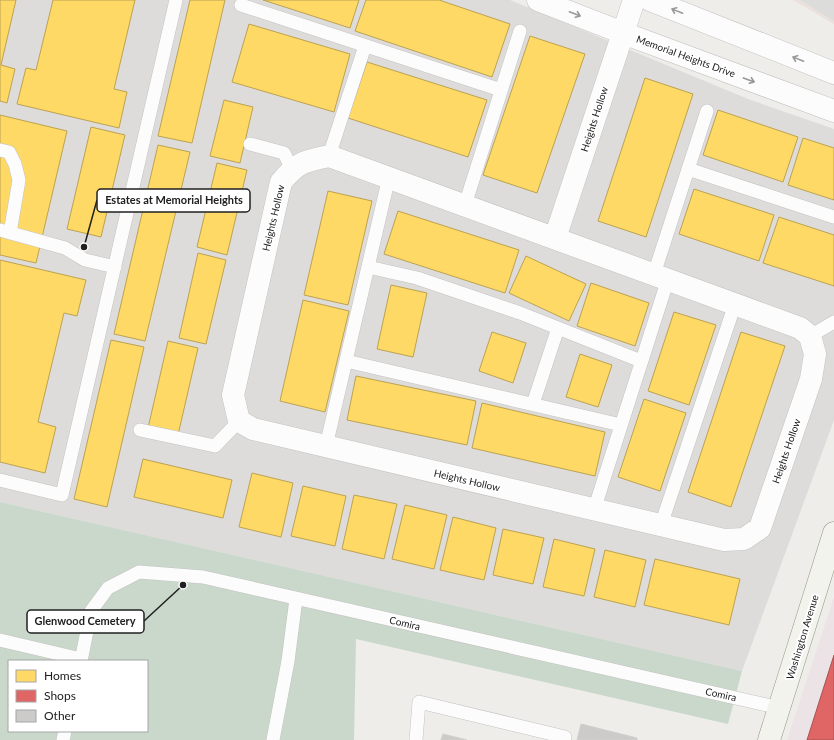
<svg xmlns="http://www.w3.org/2000/svg" width="834" height="740" viewBox="0 0 834 740" font-family="Lato,sans-serif">
  <style>
    .residential { fill: #dddcda }
    .commercial { fill: #eae0dc }
    .industrial { fill: #ebe3e6 }
    .religious { fill: #dcdcda }
    .cemetery { fill: #c9d8cb; fill-rule: evenodd }
    .homes { fill: #ffd966; stroke: #bca251 }
    .shops { fill: #e06666; stroke: #a65151 }
    .building { fill: #cccbc9; stroke: #d1cfcb }
    .lines { fill: none; stroke-linecap: round; stroke-linejoin: round }
    .lane-casing { stroke: #c4c3c1; stroke-width: 14 }
    .street-casing { stroke: #c4c3c1; stroke-width: 23 }
    .secondary-casing { stroke: #939683; stroke-width: 23 }
    .lane { stroke: #fcfcfc; stroke-width: 13 }
    .street { stroke: #fcfcfc; stroke-width: 22 }
    .secondary { stroke: #f2f3ec; stroke-width: 22 }
    .oneway { stroke: #999 }
    .labels { text-anchor: middle; dominant-baseline: central; stroke-width: 4; stroke-linejoin: round; paint-order: stroke }
    .street-label { font-size: 10px; fill: #202020; stroke: #fff }
    .leader { fill: none; stroke: #202020; stroke-width: 1.5 }
    .callout-dot { fill: #202020; stroke: #fff; stroke-width: 1.5 }
    .callout { fill: #fff; stroke: #202020; stroke-width: 1.5 }
    .callout-label { font-size: 11px; text-anchor: middle; font-weight: bold; fill: #202020 }
  </style>
  <rect width="100%" height="100%" fill="#eeede9"/>
  <path class="residential" d="M0,0h510l238,99 86,30v291l-92,251 -742,-169z"/>
  <path class="commercial" d="M793,0h41v24z"/>
  <path class="industrial" d="M834,597v143h-47z"/>
  <path class="religious" d="M800,0h34v21z"/>
  <path class="cemetery" d="M0,502l742,169 -14,53 -372,-85 -2,101h-354zM9,661h138v70h-138z"/>
  <path class="homes" d="M0,0h16l-15,65 14,4 -8,34 -7,-2z
    M53,0h82l-21,89 13,3 -8,36 -102,-24 9,-36 10,2z
    M190,0h35l-33,143 -34,-7z
    M263,0h96l-9,28z
    M366,0h73l71,24 -18,53 -137,-46z
    M249,24l101,30 -16,58 -102,-30z
    M530,36l55,18 -48,139 -54,-18z
    M367,62l120,38 -19,57 -120,-39z
    M645,78l48,16 -47,143 -48,-16z
    M224,100l29,7 -13,56 -30,-7z
    M718,110l80,27 -15,45 -80,-27z
    M0,115l67,16 -31,132 -36,-8z
    M91,127l34,8 -24,102 -34,-8z
    M803,138l31,10v52l-46,-15z
    M158,145l32,7 -45,189 -31,-7z
    M217,163l30,7 -20,85 -30,-8z
    M694,189l80,26 -15,46 -80,-27z
    M328,191l44,10 -24,104 -44,-10z
    M398,211l121,39 -14,43 -121,-39z
    M779,217l55,18v51l-71,-23z
    M198,253l28,7 -20,84 -27,-6z
    M526,256l60,28 -17,37 -60,-28z
    M0,260l86,20 -9,36 -13,-3 -26,109 18,5 -11,46 -45,-11z
    M591,283l58,20 -14,43 -58,-20z
    M391,285l36,8 -14,64 -36,-8z
    M303,300l46,11 -24,101 -45,-11z
    M674,312l42,13 -27,80 -41,-14z
    M492,332l34,11 -13,40 -34,-12z
    M741,332l44,14 -54,161 -43,-15z
    M111,340l33,7 -37,160 -33,-8z
    M168,341l30,7 -20,87 -30,-7z
    M580,354l32,11 -14,42 -32,-10z
    M356,376l120,25 -9,44 -120,-25z
    M644,399l42,14 -26,78 -42,-14z
    M482,403l123,29 -10,44 -123,-28z
    M143,459l89,21 -9,38 -89,-21z
    M252,473l41,10 -12,54 -42,-10z
    M303,486l43,10 -11,50 -44,-10z
    M354,495l43,9 -13,55 -42,-10z
    M405,505l42,10 -13,54 -42,-10z
    M453,517l43,11 -12,52 -44,-10z
    M503,529l41,9 -11,46 -40,-9z
    M554,539l41,10 -11,47 -41,-9z
    M605,550l41,10 -11,47 -41,-10z
    M655,559l85,20 -11,46 -85,-20z"/>
  <path class="shops" d="M834,655v85h-27z"/>
  <path class="building" d="M581,724l56,14v2h-60z
    M443,734l24,6h-26z"/>
  <g class="lines">
    <g class="lane-casing">
      <path id="lane" d="M241,5l260,85
        M250,144l34,9 8,16
        M0,150l9,2 6,12 4,16 -9,53
        M329,156l36,-110
        M688,169l146,48
        M465,205l55,-174
        M0,230l65,18 20,12 30,7
        M368,267l49,11 103,35 121,48
        M654,274l53,-163
        M810,336l24,-14
        M346,361l275,64
        M533,404l25,-76
        M140,430l75,16 24,-25
        M326,446l63,-269
        M0,480l62,15 114,-495
        M594,510l74,-231
        M661,525l74,-221
        M0,640l81,19
        M81,661l10,-50 17,-23 31,-16 64,5 577,131
        M63,740l2,-9
        M273,740l15,-79 8,-62
        M416,740l3,-38 146,35"/>
    </g>
    <g class="street-casing">
      <path id="street" d="M538,0l85,33 211,78
        M650,0l184,73
        M329,156l471,172 10,8 5,18 -4,25 -51,149 -16,11 -20,1 -471,-111 -14,-8 -6,-26 48,-213c17,-20 23,-21 48,-26z
        M555,238l79,-238"/>
    </g>
    <g class="secondary-casing">
      <path id="secondary" d="M769,740l65,-207"/>
    </g>
    <use href="#lane" class="lane"/>
    <use href="#street" class="street"/>
    <use href="#secondary" class="secondary"/>
  </g>
  <defs><path id="oneway-shaft" d="M-6 0H5M1.5-3L5.5 0L1.5 3" fill="none" stroke-width="1.6" stroke-linecap="round" stroke-linejoin="round"/></defs>
  <g class="oneway">
    <use href="#oneway-shaft" transform="translate(677 11) rotate(-158)"/>
    <use href="#oneway-shaft" transform="translate(575 14) rotate(21)"/>
    <use href="#oneway-shaft" transform="translate(798 59) rotate(-158)"/>
    <use href="#oneway-shaft" transform="translate(749 80) rotate(20)"/>
  </g>
  <g class="labels">
    <g class="street-label">
      <text transform="translate(686 56) rotate(20)">Memorial Heights Drive</text>
      <text transform="translate(594 119) rotate(-72)">Heights Hollow</text>
      <text transform="translate(273 218) rotate(-77)">Heights Hollow</text>
      <text transform="translate(786 451) rotate(-71)">Heights Hollow</text>
      <text transform="translate(467 480) rotate(13)">Heights Hollow</text>
      <text transform="translate(405 623) rotate(13)">Comira</text>
      <text transform="translate(802 637) rotate(-73)">Washington Avenue</text>
      <text transform="translate(721 694) rotate(12)">Comira</text>
    </g>
  </g>
  <path class="leader" d="M84 247L97 200M183 585L144 621"/>
  <g class="callout-dot">
    <circle cx="84" cy="247" r="4"/>
    <circle cx="183" cy="585" r="4"/>
  </g>
  <g class="callout">
    <rect x="97" y="189" width="153" height="23" rx="4"/>
    <rect x="27" y="610" width="117" height="23" rx="4"/>
  </g>
  <g class="callout-label">
    <text x="174" y="204">Estates at Memorial Heights</text>
    <text x="85" y="625">Glenwood Cemetery</text>
  </g>
  <rect x="8" y="660" width="140" height="72" fill="#ffffff" stroke="#a6a6a6"/>
  <rect x="16" y="670" width="20" height="12" fill="#ffd966" stroke="#a6a6a6"/>
  <text x="44" y="680" font-size="12" fill="#202020">Homes</text>
  <rect x="16" y="690" width="20" height="12" fill="#e06666" stroke="#a6a6a6"/>
  <text x="44" y="700" font-size="12" fill="#202020">Shops</text>
  <rect x="16" y="710" width="20" height="12" fill="#cccbc9" stroke="#a6a6a6"/>
  <text x="44" y="720" font-size="12" fill="#202020">Other</text>
</svg>
